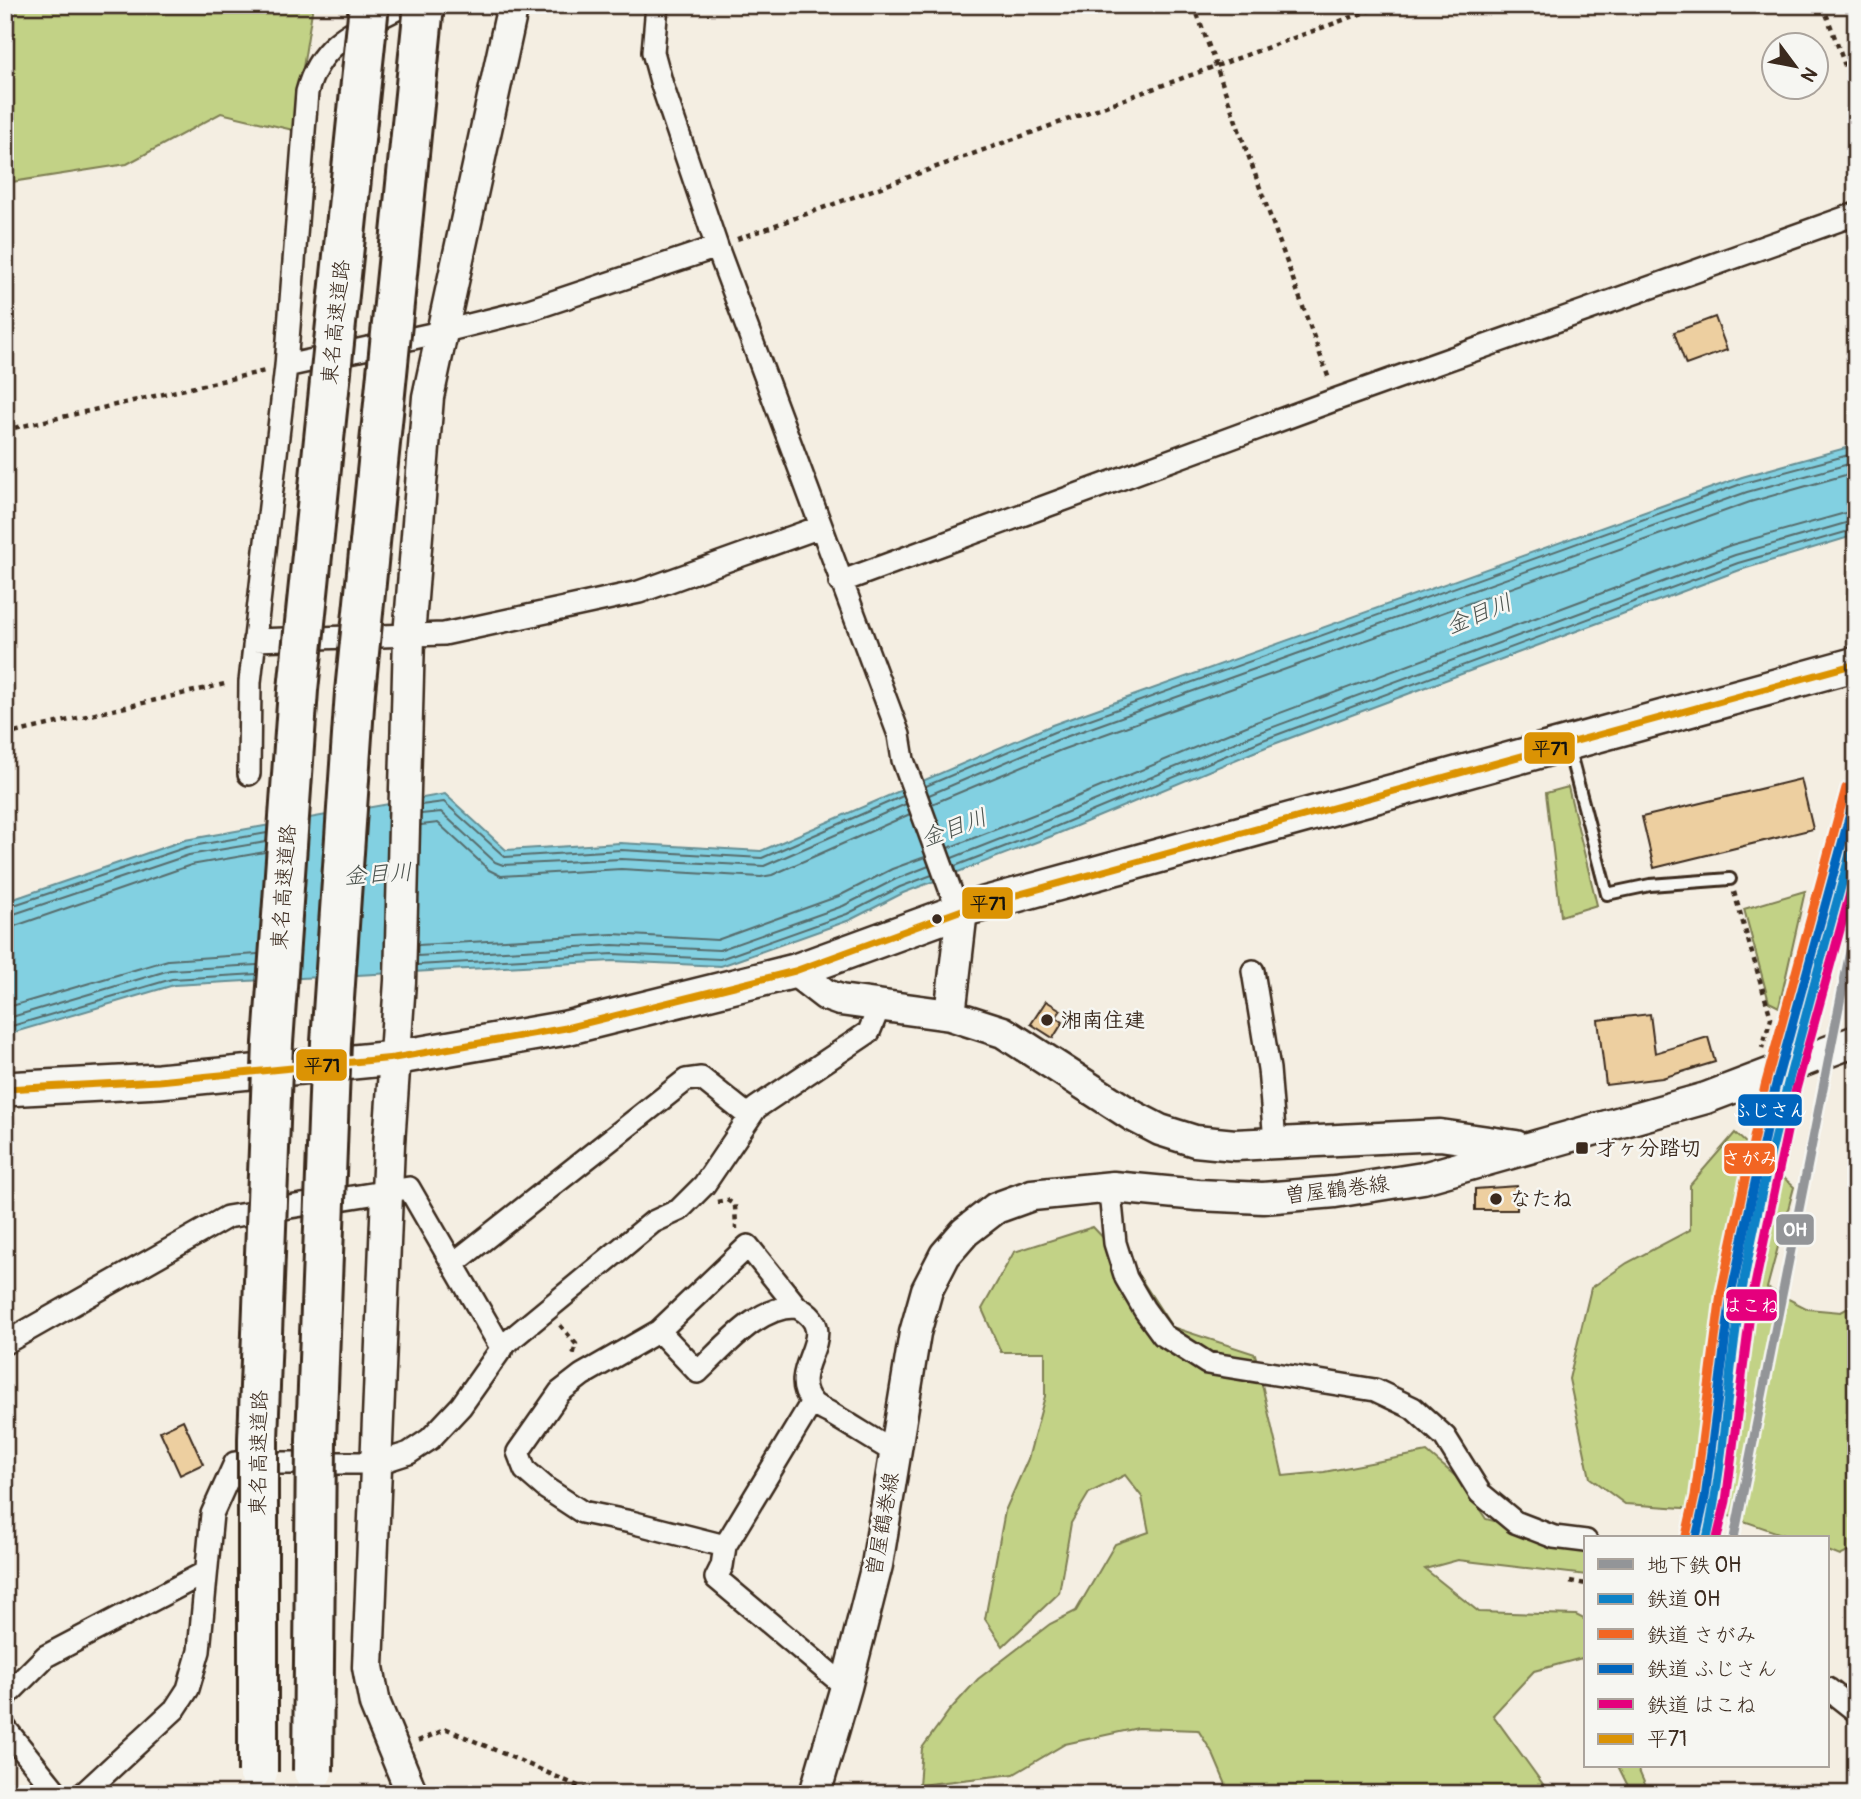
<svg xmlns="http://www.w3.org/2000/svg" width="1861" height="1799" viewBox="0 0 1861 1799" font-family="Pangolin,'Klee One',sans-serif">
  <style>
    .green { fill: #c2d286; stroke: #7e7e52; stroke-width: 2 }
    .water { fill: #82d0e1; stroke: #668e93; stroke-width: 2 }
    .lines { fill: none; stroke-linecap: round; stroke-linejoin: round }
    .shore { stroke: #576c6c; stroke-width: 2 }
    .building { fill: #edcfa0; stroke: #3b2a1e; stroke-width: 2 }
    .lane-casing { stroke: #3b2a1e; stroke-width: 16 }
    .street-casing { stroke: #3b2a1e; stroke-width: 26 }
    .secondary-casing { stroke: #3b2a1e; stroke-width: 35 }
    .primary-casing { stroke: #3b2a1e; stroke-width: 38 }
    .path { stroke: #3b2a1e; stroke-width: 4.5; stroke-dasharray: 5 5; stroke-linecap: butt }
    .lane { stroke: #f6f6f2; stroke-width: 10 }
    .street { stroke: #f6f6f2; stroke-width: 21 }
    .secondary { stroke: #f6f6f2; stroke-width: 30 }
    .primary { stroke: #f6f6f2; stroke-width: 33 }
    .highway-bridge-casing { stroke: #3b2a1e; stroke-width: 44; stroke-linecap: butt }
    .highway-bridge { stroke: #f6f6f2; stroke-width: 38 }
    .bus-1-casing { stroke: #f6f6f2; stroke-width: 12 }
    .bus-1 { stroke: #db9304; stroke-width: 7 }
    .rail-1-casing { stroke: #f6f6f2; stroke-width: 14 }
    .rail-2-casing { stroke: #f6f6f2; stroke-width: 14 }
    .rail-3-casing { stroke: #f6f6f2; stroke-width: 14 }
    .rail-4-casing { stroke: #f6f6f2; stroke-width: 14 }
    .rail-1 { stroke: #0d82c7; stroke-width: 9 }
    .rail-2 { stroke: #f26522; stroke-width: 9 }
    .rail-3 { stroke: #0065bd; stroke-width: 9 }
    .rail-4 { stroke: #e5007d; stroke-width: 9 }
    .metro-1-casing { stroke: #f6f6f2; stroke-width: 14 }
    .metro-1 { stroke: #939598; stroke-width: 9 }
    .bus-dot { fill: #3b2a1e; stroke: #f6f6f2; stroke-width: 2.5 }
    .labels { text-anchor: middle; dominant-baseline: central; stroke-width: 5; stroke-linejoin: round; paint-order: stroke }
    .street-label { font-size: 21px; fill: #3b2a1e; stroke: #f6f6f2 }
    .poi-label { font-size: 21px; font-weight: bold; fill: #3b2a1e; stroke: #f6f6f2; text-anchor: start }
    .water-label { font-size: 23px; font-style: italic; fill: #4d544f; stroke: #f6f6f2 }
    .line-badge { stroke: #f6f6f2; stroke-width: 2.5 }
    .badge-label { font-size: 19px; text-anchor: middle; font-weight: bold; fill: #fff }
    .pale-badge-label { font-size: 19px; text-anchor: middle; font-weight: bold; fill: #111 }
  </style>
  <rect width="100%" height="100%" fill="#f4eee2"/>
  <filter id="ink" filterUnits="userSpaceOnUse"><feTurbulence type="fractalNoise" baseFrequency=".0143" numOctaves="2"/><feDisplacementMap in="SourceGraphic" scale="14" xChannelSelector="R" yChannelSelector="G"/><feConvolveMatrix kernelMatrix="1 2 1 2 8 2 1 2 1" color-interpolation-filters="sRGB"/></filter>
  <g filter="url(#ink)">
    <path class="green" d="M5,5h308l-20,125 -72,-17 -94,51 -122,19z
      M1568,787l29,118 -36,11 -15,-123z
      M1805,891l-26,116 -10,-5 -25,-93z
      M1735,1133l59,54 -27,101 41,21 33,3 15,-8v244l-16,8 -12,-5v-13h-35l-81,-28 -87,-6 -35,-26 -21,-99 22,-91 36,-25 63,-33v-45z
      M1093,1227l46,49 33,51 83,27 28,122 41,-4 103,-20 33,28 26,39 100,26v30l-128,-15 -33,9 54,43 97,3 10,5v57l-4,-19 -48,13 -41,44 57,79h-320l-17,-40 -15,-24 -60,-2 -73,16 -51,30 -95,11 3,-37 27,-37 29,-32 72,-55 26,-13 39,-67 34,-12 -7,-35 -17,-22 -36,18 -18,30 -12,70 -56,53 -18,-27 20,-108 23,-52 17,-63v-44h-44l-19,-43 32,-57z
      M1618,1766h19l12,28h-17z"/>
    <path class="water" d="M1856,445v90l-116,35 -474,177 -214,89 -149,57 -53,27 -129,46 -108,-5 -439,24 -169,50v-133l180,-62 260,-46 61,56 114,-7 141,8 291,-126 690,-248z"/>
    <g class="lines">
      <path class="shore" d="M926,786l128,-54 690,-249 112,-30
        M929,795l128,-55 690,-248 109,-30
        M932,804l129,-54 689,-248 106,-30
        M421,805l23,-3 61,55 116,-7 141,8 141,-62
        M421,814l20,-2 54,50 8,3 118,-6 143,7 142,-62
        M421,825l17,-2 51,47 12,6 120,-7 140,8 11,-2 138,-61
        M948,848l95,-37 213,-89 475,-177 125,-35
        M952,858l94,-37 214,-89 475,-177 121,-35
        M955,866l95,-37 213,-89 475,-177 118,-34
        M5,908l182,-61 80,-14
        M5,917l184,-62 77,-13
        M5,927l10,-1 176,-61 74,-13
        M418,945l195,-11 104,6 122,-44 53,-27 33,-12
        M417,956l196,-11 106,5 124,-44 53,-27 33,-13
        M417,965l196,-11 107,5 127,-45 53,-27 32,-12
        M5,1008l163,-48 90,-6
        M5,1019l165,-49 87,-5
        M5,1028l167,-49 85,-5"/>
    </g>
    <path class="building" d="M1715,317l12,33 -41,15 -12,-33z
      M1801,779l12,50 -159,39 -12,-51z
      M1046,1001l15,9 -5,7 7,5 -10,16 -22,-14z
      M1650,1014l5,39 53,-16 7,25 -53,16 -56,7 -8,-65z
      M1517,1186v24h-42v-21z
      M183,1420l20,44 -23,11 -20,-44z"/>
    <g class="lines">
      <g class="lane-casing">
        <path id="lane" d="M1568,746l39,148 43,-9 80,-6"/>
      </g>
      <g class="street-casing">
        <path id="street" d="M657,5l-4,47 9,33 55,162 182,488 4,25 51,140 8,10
          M286,366l155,-34 85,-21 191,-64
          M840,582l497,-183 519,-185
          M254,640l190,-6 195,-42 181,-65
          M249,774l1,-92 36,-316 21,-274c14,-54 53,-63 97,-87
          M1253,971l16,98 6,73
          M1113,1187l-2,16 4,40 11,35 18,31 19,26 44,28 168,27 38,18 32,29 35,56 35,29 39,15 32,4
          M453,1264l233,-184 15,-2 49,39
          M659,1331l39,41c27,-25 60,-67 99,-65
          M5,1343l222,-126 182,-29 93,161
          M812,1402l-87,144 -3,20 -6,12 130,109
          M725,1546l-94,-24 -49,-10 -35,-23 -22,-19 -7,-18 42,-60 22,-17 77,-44 89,-85 49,61c50,26 -14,61 15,95 4,5 13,8 18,11 22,13 44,27 66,40
          M1828,1689l28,22
          M5,1697l41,-41 160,-84
          M5,1728l53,66
          M83,1794l92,-85 13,-20 11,-38 13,-137 23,-51h143l31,-10 21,-14 31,-33 43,-61 149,-123 26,-12 25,-25 52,-77 113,-76 11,-27"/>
      </g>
      <g class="secondary-casing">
        <path id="secondary" d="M795,971l31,24 14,5 110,15 53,17 130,84 27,14 35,11 40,4 205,-10 76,11
          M950,1015l12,-105
          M412,1794l-37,-90 -7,-37 21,-523 11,-163 9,-345 19,-239 85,-392
          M815,1794l31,-107 31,-122 38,-232 12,-43 18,-35 20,-23 31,-24 36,-13 81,-8 85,8 65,3 72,-6 88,-14 283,-80 150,-57"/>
      </g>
      <g class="primary-casing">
        <path id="primary" d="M5,1089l154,-8 235,-23 172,-30 229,-57 167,-61 894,-246"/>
      </g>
      <path class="path" d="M1194,5l135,374
        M1823,5l33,91
        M737,239l648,-234
        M5,430l260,-59
        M5,735l224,-52
        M1734,892l37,126 -9,30
        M717,1202l10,-2 8,5 1,24
        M560,1325l16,19 -3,12
        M1570,1581l16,3
        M418,1741l29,-12 149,65"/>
      <use href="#lane" class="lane"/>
      <use href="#street" class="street"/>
      <use href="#secondary" class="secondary"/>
      <use href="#primary" class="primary"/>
      <g class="highway-bridge-casing">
        <path id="highway-bridge" d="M313,1771l3,-331 15,-398 24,-350 69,-687
          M258,1772v-333l15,-396 25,-353 71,-685"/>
      </g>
      <use href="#highway-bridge" class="highway-bridge"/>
      <g class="bus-1-casing">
        <path id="bus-1" d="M5,1089l154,-8 235,-23 172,-30 229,-57 167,-61 894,-246"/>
      </g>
      <use href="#bus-1" class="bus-1"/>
      <g class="rail-1-casing">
        <path id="rail-1" d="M1707,1538c18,-79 20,-161 34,-242 28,-157 73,-310 115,-464"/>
      </g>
      <g class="rail-2-casing">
        <path id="rail-2" d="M1686,1536l9,-40 26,-203 44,-207 81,-298"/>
      </g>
      <g class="rail-3-casing">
        <path id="rail-3" d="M1696,1538l9,-40 26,-203 44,-207 81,-296"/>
      </g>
      <g class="rail-4-casing">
        <path id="rail-4" d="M1717,1538l9,-37 26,-202 43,-206 61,-221"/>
      </g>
      <use href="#rail-1" class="rail-1"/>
      <use href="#rail-2" class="rail-2"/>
      <use href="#rail-3" class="rail-3"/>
      <use href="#rail-4" class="rail-4"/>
      <g class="metro-1-casing">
        <path id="metro-1" d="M1734,1538l122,-617"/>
      </g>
      <use href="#metro-1" class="metro-1"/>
    </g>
  </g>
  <g class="bus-dot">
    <circle cx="937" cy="919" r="6"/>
    <circle cx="1047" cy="1020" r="7"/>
    <rect x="1575" y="1141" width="14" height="14" rx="3.5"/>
    <circle cx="1496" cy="1199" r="7"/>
  </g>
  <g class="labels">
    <g class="street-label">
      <text transform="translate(336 322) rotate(-84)">東名高速道路</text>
      <text transform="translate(284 887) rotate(-86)">東名高速道路</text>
      <text transform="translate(1337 1190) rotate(-7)">曽屋鶴巻線</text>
      <text transform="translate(259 1453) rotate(-89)">東名高速道路</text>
      <text transform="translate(883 1524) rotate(-80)">曽屋鶴巻線</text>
    </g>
    <g class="poi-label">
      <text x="1061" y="1020">湘南住建</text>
      <text x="1596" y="1148">才ヶ分踏切</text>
      <text x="1510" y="1199">なたね</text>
    </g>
    <g class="water-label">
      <text transform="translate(1479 614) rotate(-22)">金目川</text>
      <text transform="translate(954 828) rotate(-20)">金目川</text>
      <text transform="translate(378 874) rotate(-4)">金目川</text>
    </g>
  </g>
  <g class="line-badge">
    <rect x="1523" y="731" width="53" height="34" rx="7" fill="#db9304"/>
    <rect x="961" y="886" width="53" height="34" rx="7" fill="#db9304"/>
    <rect x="295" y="1048" width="53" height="34" rx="7" fill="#db9304"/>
    <rect x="1737" y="1093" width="66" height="34" rx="7" fill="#0065bd"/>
    <rect x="1723" y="1142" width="53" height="33" rx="7" fill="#f26522"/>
    <rect x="1775" y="1213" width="40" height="33" rx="7" fill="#939598"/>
    <rect x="1725" y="1288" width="53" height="34" rx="7" fill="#e5007d"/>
  </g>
  <g class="badge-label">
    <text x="1770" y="1117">ふじさん</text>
    <text x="1750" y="1165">さがみ</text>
    <text x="1795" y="1236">OH</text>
    <text x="1751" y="1312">はこね</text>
  </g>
  <g class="pale-badge-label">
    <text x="1550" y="755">平71</text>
    <text x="988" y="910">平71</text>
    <text x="322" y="1072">平71</text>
  </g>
  <rect width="1861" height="1799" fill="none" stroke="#f6f6f2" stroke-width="28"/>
  <rect x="14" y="14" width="1833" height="1771" fill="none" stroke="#3b2a1e" stroke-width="2.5" filter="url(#ink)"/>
  <rect x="1584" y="1536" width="245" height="231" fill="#f6f6f2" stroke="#aba49d" stroke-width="2"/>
  <rect x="1598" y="1559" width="35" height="10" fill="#939598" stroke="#aba49d" stroke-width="2"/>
  <text x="1647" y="1572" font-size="21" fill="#3b2a1e">地下鉄 OH</text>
  <rect x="1598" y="1594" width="35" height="10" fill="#0d82c7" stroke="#aba49d" stroke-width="2"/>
  <text x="1647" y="1606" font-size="21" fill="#3b2a1e">鉄道 OH</text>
  <rect x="1598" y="1629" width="35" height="10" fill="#f26522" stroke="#aba49d" stroke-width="2"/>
  <text x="1647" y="1642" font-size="21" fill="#3b2a1e">鉄道 さがみ</text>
  <rect x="1598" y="1664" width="35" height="10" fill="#0065bd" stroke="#aba49d" stroke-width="2"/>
  <text x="1647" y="1676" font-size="21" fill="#3b2a1e">鉄道 ふじさん</text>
  <rect x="1598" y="1699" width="35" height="10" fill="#e5007d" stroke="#aba49d" stroke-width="2"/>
  <text x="1647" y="1712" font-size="21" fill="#3b2a1e">鉄道 はこね</text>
  <rect x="1598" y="1734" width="35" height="10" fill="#db9304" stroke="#aba49d" stroke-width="2"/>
  <text x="1647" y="1746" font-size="21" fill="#3b2a1e">平71</text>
  <g transform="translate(1795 66) rotate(122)"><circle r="33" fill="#f6f6f2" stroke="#aba49d" stroke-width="2"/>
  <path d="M0-5L12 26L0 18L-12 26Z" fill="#3b2a1e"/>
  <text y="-10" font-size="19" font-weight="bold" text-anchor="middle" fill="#3b2a1e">N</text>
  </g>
</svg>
